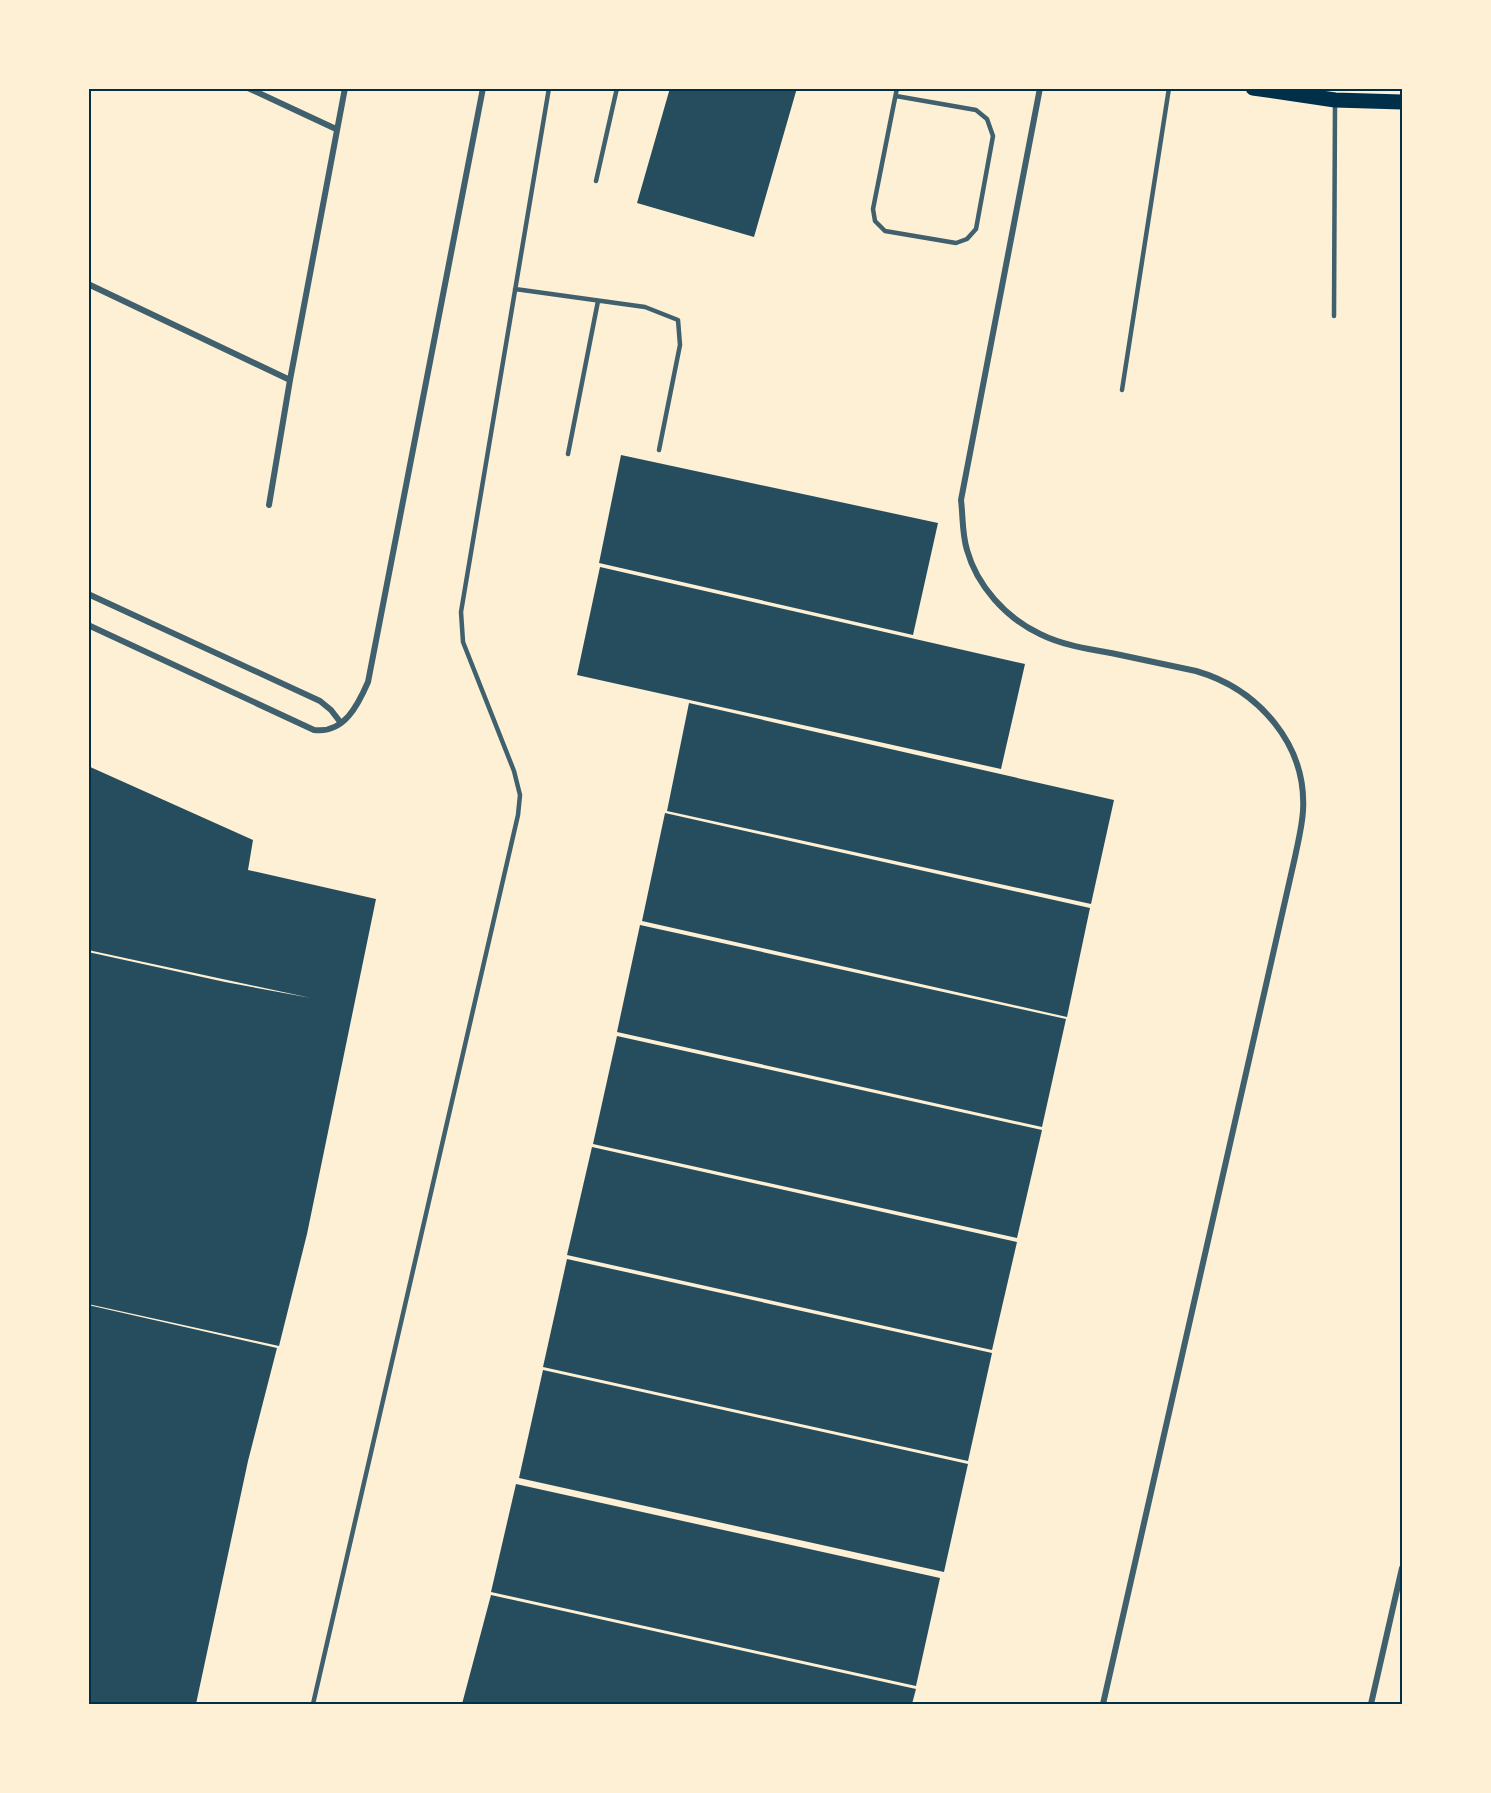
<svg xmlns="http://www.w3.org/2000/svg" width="1491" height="1793" viewBox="0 0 1491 1793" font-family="'Archivo Narrow',sans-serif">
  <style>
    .building { fill: #264d5e }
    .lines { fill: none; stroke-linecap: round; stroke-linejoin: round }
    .service { stroke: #3f606c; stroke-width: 4.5 }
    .minor { stroke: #3f606c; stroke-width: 6 }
    .primary { stroke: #003049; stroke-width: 15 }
    .neatline { fill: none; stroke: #003049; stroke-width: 2 }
  </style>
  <rect width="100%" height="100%" fill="#fdf0d5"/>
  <path class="building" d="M670,88h127l-43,149 -117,-34z
    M621,455l317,68 -25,112 -314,-72z
    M600,567l425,97 -24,105 -424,-94z
    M689,703l425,97 -23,104 -424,-93z
    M88,766l165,74 -5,30 128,29 -69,335 -28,112 -191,-42v-352l137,30 86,16 -223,-48z
    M665,813l425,95 -23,109 -425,-96z
    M640,925l426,94 -24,108 -425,-95z
    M617,1036l425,94 -25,108 -424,-94z
    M592,1147l425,95 -25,108 -425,-95z
    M567,1259l425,94 -24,108 -425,-94z
    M88,1305l189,43 -29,113 -52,243h-108z
    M543,1370l425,94 -24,108 -425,-94z
    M516,1484l424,94 -24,108 -425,-94z
    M491,1595l425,94 -4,15h-450z"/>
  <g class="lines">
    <path class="service" d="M896,96l80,14 11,9 6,17 -17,93 -9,10 -11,4 -71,-12 -10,-10 -2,-12 24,-121
      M596,181l21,-93
      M515,289l130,18 33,13 2,25 -21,105
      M1334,316l1,-214
      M1122,390l47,-302
      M568,454l30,-153
      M313,1704l205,-889 2,-20 -6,-24 -51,-129 -2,-30 88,-524"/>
    <path class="minor" d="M248,88l88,41
      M1040,88l-79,412c2,16 1,34 6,50 10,36 39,68 73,84 22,11 47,15 71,19 28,6 57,12 85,18 62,18 111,73 107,140 -1,16 -5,31 -8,46l-192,847
      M88,284l202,96
      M269,505l21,-125 55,-292
      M88,594l232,107 11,9 10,13
      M88,625l226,105c30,4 44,-25 54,-48l115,-594
      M1371,1704l31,-136"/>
    <path class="primary" d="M1253,88l82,12 67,2"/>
  </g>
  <rect width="1491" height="1793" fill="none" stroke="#fdf0d5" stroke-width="180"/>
  <rect x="90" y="90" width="1311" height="1613" class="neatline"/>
</svg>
